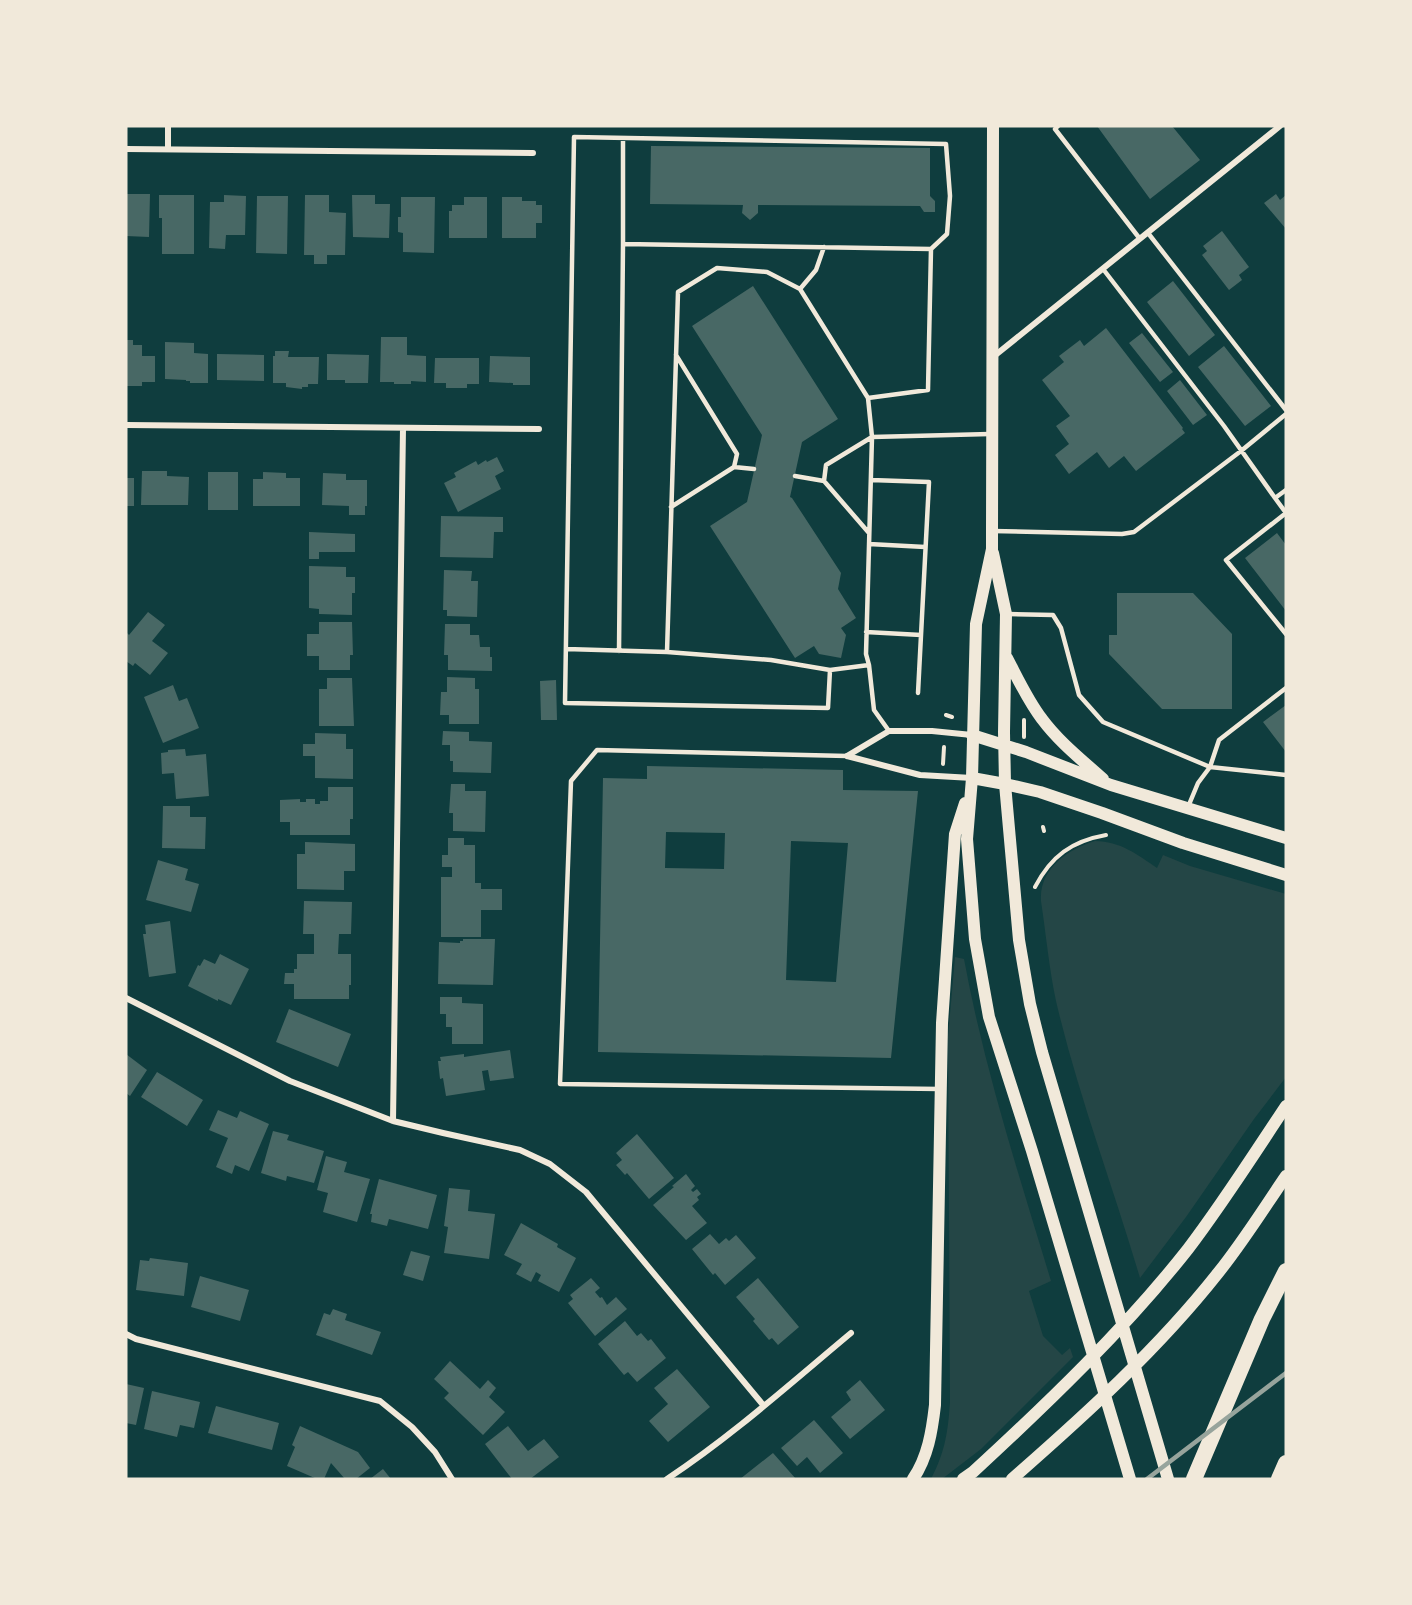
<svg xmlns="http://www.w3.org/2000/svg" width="1412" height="1605" viewBox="0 0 1412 1605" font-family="Jost,sans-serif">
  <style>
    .green { fill: #244646 }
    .building { fill: #486865; fill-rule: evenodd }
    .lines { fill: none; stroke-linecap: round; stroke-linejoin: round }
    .path { stroke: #f1e9da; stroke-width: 4 }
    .service { stroke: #f1e9da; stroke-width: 4.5 }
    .minor { stroke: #f1e9da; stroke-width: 6 }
    .secondary { stroke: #f1e9da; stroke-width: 12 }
    .motorway { stroke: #f1e9da; stroke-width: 16 }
    .rail { stroke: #97a49c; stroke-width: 4.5 }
  </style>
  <rect width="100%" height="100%" fill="#0f3d3e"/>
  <path class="green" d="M1095,841c25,0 43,14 62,27l6,-13 27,11 96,28v183l-32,42 -68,98 -46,61c-27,-92 -62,-183 -84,-277 -7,-33 -10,-67 -15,-100 -2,-32 27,-52 54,-60z
    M955,957l9,2c20,109 55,216 87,322l-22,10 14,45 19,19 8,-7 3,9 -92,92 -39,30h-11c14,-27 17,-47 19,-77l-2,-365z"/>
  <path class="building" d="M1097,126h75l28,34 -50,39z
    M651,146l279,2v48l5,5v11h-11l-4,-6 -162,-1v8l-8,7 -8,-7 1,-8 -93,-1z
    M126,194h24l-1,43 -23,-1z
    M1276,194l4,6 6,-5v34l-22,-26z
    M159,195h35v59h-32v-36h-3z
    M224,195l22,1 -1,39h-19l-1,14 -16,-1 1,-46h14z
    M305,195h24v17l17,1 -1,42h-18v9h-13v-9h-10z
    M352,195h23v9h15l-1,34 -36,-1z
    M257,196h31l-1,58 -31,-1z
    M401,197h34l-1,56 -31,-1v-19l-5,-1v-15h3z
    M464,197h23v41h-38v-27h3v-6h12z
    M502,197h20v4h14v4h6v18h-6v15h-34z
    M1222,231l27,36 -10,8 3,5 -13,10 -27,-35 5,-4 -4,-5z
    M1173,281l42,54 -26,21 -42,-54z
    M753,286l85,133 -36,23 -12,55 2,1 49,75 -3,16 18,29 -15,10 5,7 -5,23 -22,-4 -5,-8 -19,12 -85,-132 37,-24 15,-67 -70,-109z
    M1106,328l77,100 -1,1 3,4 -49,38 -12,-15 -15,12 -12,-16 -28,22 -14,-19 14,-11 -13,-18 14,-10 -28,-36 22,-18 -5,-6 21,-16 4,6z
    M1142,333l31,39 -13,10 -31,-39z
    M381,337h26v18l19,1v26l-15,-1v3h-17v-2h-14z
    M126,340h7v5h9v11h13v26h-13v4h-16z
    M165,342l29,1v10l14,1v29h-18v-2h-4v-1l-21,-1z
    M1224,346l47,60 -26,20 -47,-59z
    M275,351h14l-1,6h31l-1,27h-10v3h-6v2l-16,-2v-4h-13v-27h2z
    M217,354l47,1v26l-47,-1z
    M327,354l42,1 -1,28h-23v-3h-18z
    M490,356l40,1v28h-17v-2l-24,-1z
    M435,358h44v26h-12v4h-21v-5h-12z
    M1180,380l27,35 -14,10 -26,-34z
    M497,457l7,14 -9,5 6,13 -43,23 -14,-29 12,-6 -2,-4 22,-12 2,4 8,-5 1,2z
    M142,471h25v5l22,1 -1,28h-47z
    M208,472h30v38h-30z
    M263,472l23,1v5h14v28h-47v-27h10z
    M323,473l23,1v6h21v26h-2v9h-16v-9l-27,-1z
    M126,478h8v28h-8z
    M441,516l62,1v15h-9l-1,26 -53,-1z
    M309,532l46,2v18h-36v7h-10z
    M1277,533l9,12v66l-41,-53z
    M309,566l37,1v10h9v16h-3v22l-33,-1v-5l-10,-1z
    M444,570l28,1 -1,10h7l-1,36 -30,-1v-6h-4z
    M1117,593h76l39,41v75h-70l-53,-55v-19h8z
    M148,612l17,13 -13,16 16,12 -18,22 -15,-12 -2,3 -7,-5v-27l1,-1 2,2z
    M319,622h33l1,33h-3v15h-31v-14h-12v-22h12z
    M445,624h25v11h9l1,12h10v10h2v14l-44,-1v-15h-4z
    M447,677l28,1v11h4v35h-30v-9h-9l1,-23h6z
    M327,678h25l2,48h-35v-37h8z
    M556,680l1,40h-16l-1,-39z
    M173,685l6,16 8,-3 12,30 -36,15 -19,-46z
    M1286,705v47l-23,-30z
    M443,731l26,1v9l23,1 -1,31 -38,-1v-11h-3v-16h-8z
    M315,733l31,1v15h7v30l-38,-1v-22h-12v-12h12z
    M185,749l1,7 20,-2 3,42 -33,3 -2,-26 -12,1 -1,-21 7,-1v-2z
    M647,766l196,4v20l75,1 -27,267 -293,-6 5,-274 44,1zM666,832l59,1 -1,36 -59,-1zM791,841l57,2 -12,139 -50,-2z
    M451,784h14v7h21l-1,41 -32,-1v-18h-4z
    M328,787h25v32h-3v16h-60v-13h-10v-22l20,-1v3h6v-3h9v5h5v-3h8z
    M163,806h27v11h16l-1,32 -43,-1z
    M448,838h16v7h11v38h6v6h21v21h-21v27h-40v-60h11v-10h-10v-12h6z
    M305,842l50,2v27h-11v19l-47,-1v-35h8z
    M158,860l30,9 -3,11 14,4 -8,28 -45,-12z
    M304,901l48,1 -1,32h-12l-1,20h13v31h-2v14h-55v-15h-10l1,-11h9v-4h3v-15h17v-20h-11z
    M170,921l6,52 -27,4 -6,-43h3l-1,-9z
    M463,939h32l-2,46 -55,-1 1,-42 21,1v-2h3z
    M220,954l29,15 -18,36 -13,-6v2l-30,-15 10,-21 2,1 4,-7 11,5z
    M440,997h22v6l21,1v40h-31v-17h-6v-13h-6z
    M289,1009l62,25 -13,33 -62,-25z
    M510,1050l4,28 -24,3 -2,-11 -6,1 3,19 -39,6 -3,-18 -3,1 -2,-18h3l-1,-4 24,-3v3z
    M126,1054l21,16 -17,26 -4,-3z
    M157,1072l46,28 -16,26 -46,-29z
    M218,1110l19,8 3,-7 29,13 -20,47 -14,-6 -3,9 -16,-7 12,-29 -19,-8z
    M273,1131l16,4 -2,5 37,11 -10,32 -27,-7 -1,5 -25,-8z
    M637,1134l37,44 -25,21 -22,-26 -2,2 -9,-10 6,-5 -6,-7z
    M326,1156l21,6 -3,10 26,7 -13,43 -34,-10 5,-19 -11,-3z
    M686,1174l9,12 -4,4 2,2 4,-3 4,5 -4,3 2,3 -7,6 15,17 -21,17 -33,-35 21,-18 -2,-1z
    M379,1179l58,16 -9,34 -39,-10 -2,7 -16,-4 1,-8h-2z
    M449,1188l21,2 -2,21 27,3 -6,45 -45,-6 4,-26 -4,-1z
    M521,1223l37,21 -1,3 19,11 -17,34 -21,-11 3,-6 -5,-3 -5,10 -15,-8 6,-10 -18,-9z
    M710,1234l9,10 7,-6 3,3 7,-6 20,23 -31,27 -10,-12 -2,2 -21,-26z
    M411,1251l19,5 -7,25 -20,-6z
    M150,1258l38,5 -4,33 -48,-6 4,-30 9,1z
    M200,1276l49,14 -9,31 -49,-14z
    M591,1278l9,10 -5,4 5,6 2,-1 5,8 9,-8 11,12 -32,27 -27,-33 5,-4 -3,-4z
    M758,1278l41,49 -21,18 -6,-7 -3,2 -16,-19 2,-2 -19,-22z
    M333,1309l14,5 -2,6 36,12 -9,23 -56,-20 8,-22 6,2z
    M625,1321l12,15 4,-3 7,8 3,-2 15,19 -29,24 -9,-10 -4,3 -26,-31z
    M450,1361l30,28 8,-9 8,8 -7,9 16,15 -22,23 -39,-37 5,-5 -15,-14z
    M677,1369l33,38 -42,35 -19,-21 19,-17 -14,-16z
    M860,1380l25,30 -35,29 -19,-22 20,-17 -5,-8z
    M126,1384l18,4 -8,37 -10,-2z
    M152,1391l48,11 -6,26 -14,-3 -3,12 -33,-8z
    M216,1406l63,17 -7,27 -64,-17z
    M814,1420l29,33 -23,20 -13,-16 -10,9 -16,-18z
    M300,1426l58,26 12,16 -14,11h-11l-14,-16 -7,16h-7l-30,-13 8,-19 -3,-2z
    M508,1426l20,25 16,-12 15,18 -29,22h-18l-27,-35z
    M773,1453l23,26h-56z
    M383,1469l8,10h-21z"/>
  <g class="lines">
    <path class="path" d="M946,715l6,2
      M1024,720v17
      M943,764l1,-17
      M1043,827l1,4
      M1035,887c16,-31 37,-46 71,-52"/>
    <path class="service" d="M1058,126l-3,3 85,110
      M623,138v106l308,5 16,-15 3,-38 -4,-52 -372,-7 -9,566 263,5 2,-38 -59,-10 -104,-8 11,-360 39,-24 50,4 33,17 68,109
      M1148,233l138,177
      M1103,269l121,157 51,72
      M800,289l16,-19 8,-23
      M734,467l20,2
      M795,476l29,5
      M871,480l58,2 -11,211
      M1286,490l-11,8 11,15 -60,47 60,74
      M671,507l63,-40 3,-13 -61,-99
      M992,531l130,3 12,-2 107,-81 45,-37
      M869,533l-45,-52 2,-16 46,-28 118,-3
      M869,544l56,3
      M1008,614l45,1 8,13 18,67 24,27 107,45 76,8
      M866,632l55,3
      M566,649l101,3
      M619,651l4,-407
      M830,670l39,-5
      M889,731l-15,-21 -5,-45 -3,-11 6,-217 -4,-39 60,-8 3,-141
      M847,756l-250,-6 -26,31 -11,303 380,5
      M1188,807l10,-24 12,-16 9,-27 67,-52"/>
    <path class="minor" d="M168,126v23
      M126,149l407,4
      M993,357l287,-231
      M126,425l413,4
      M847,756l42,-25h43l40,4
      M847,756l73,19 52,3
      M126,998l164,83 103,40 50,12 77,17 30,14 36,28 178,214
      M393,1121l10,-693
      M126,1334l10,5 244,62 32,26 23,25 17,27
      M667,1479c65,-43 124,-96 184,-146"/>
    <path class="secondary" d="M993,126l-1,405v18l-16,75 -4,154 -5,61 8,100 14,78 43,134 98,328
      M993,553l13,61 -2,118 1,52 14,156 11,64 12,48 126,427
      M1007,658c11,21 21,43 35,61 17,23 40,41 61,60
      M972,735l54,17 85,33 175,53
      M972,778l33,6 35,8 62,21 81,30 103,32
      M913,1479c15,-22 19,-48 22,-74l7,-382 13,-189 10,-31
      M963,1479l10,-7c75,-69 152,-143 215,-223 35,-46 66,-95 98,-143
      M1012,1479c73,-64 146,-130 206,-206 25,-31 46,-65 68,-97"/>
    <path class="motorway" d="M1194,1479l68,-160 24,-48
      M1279,1479l7,-16"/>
    <path class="rail" d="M1147,1479l139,-106"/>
  </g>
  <rect width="1412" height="1605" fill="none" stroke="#f1e9da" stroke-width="255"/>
</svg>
